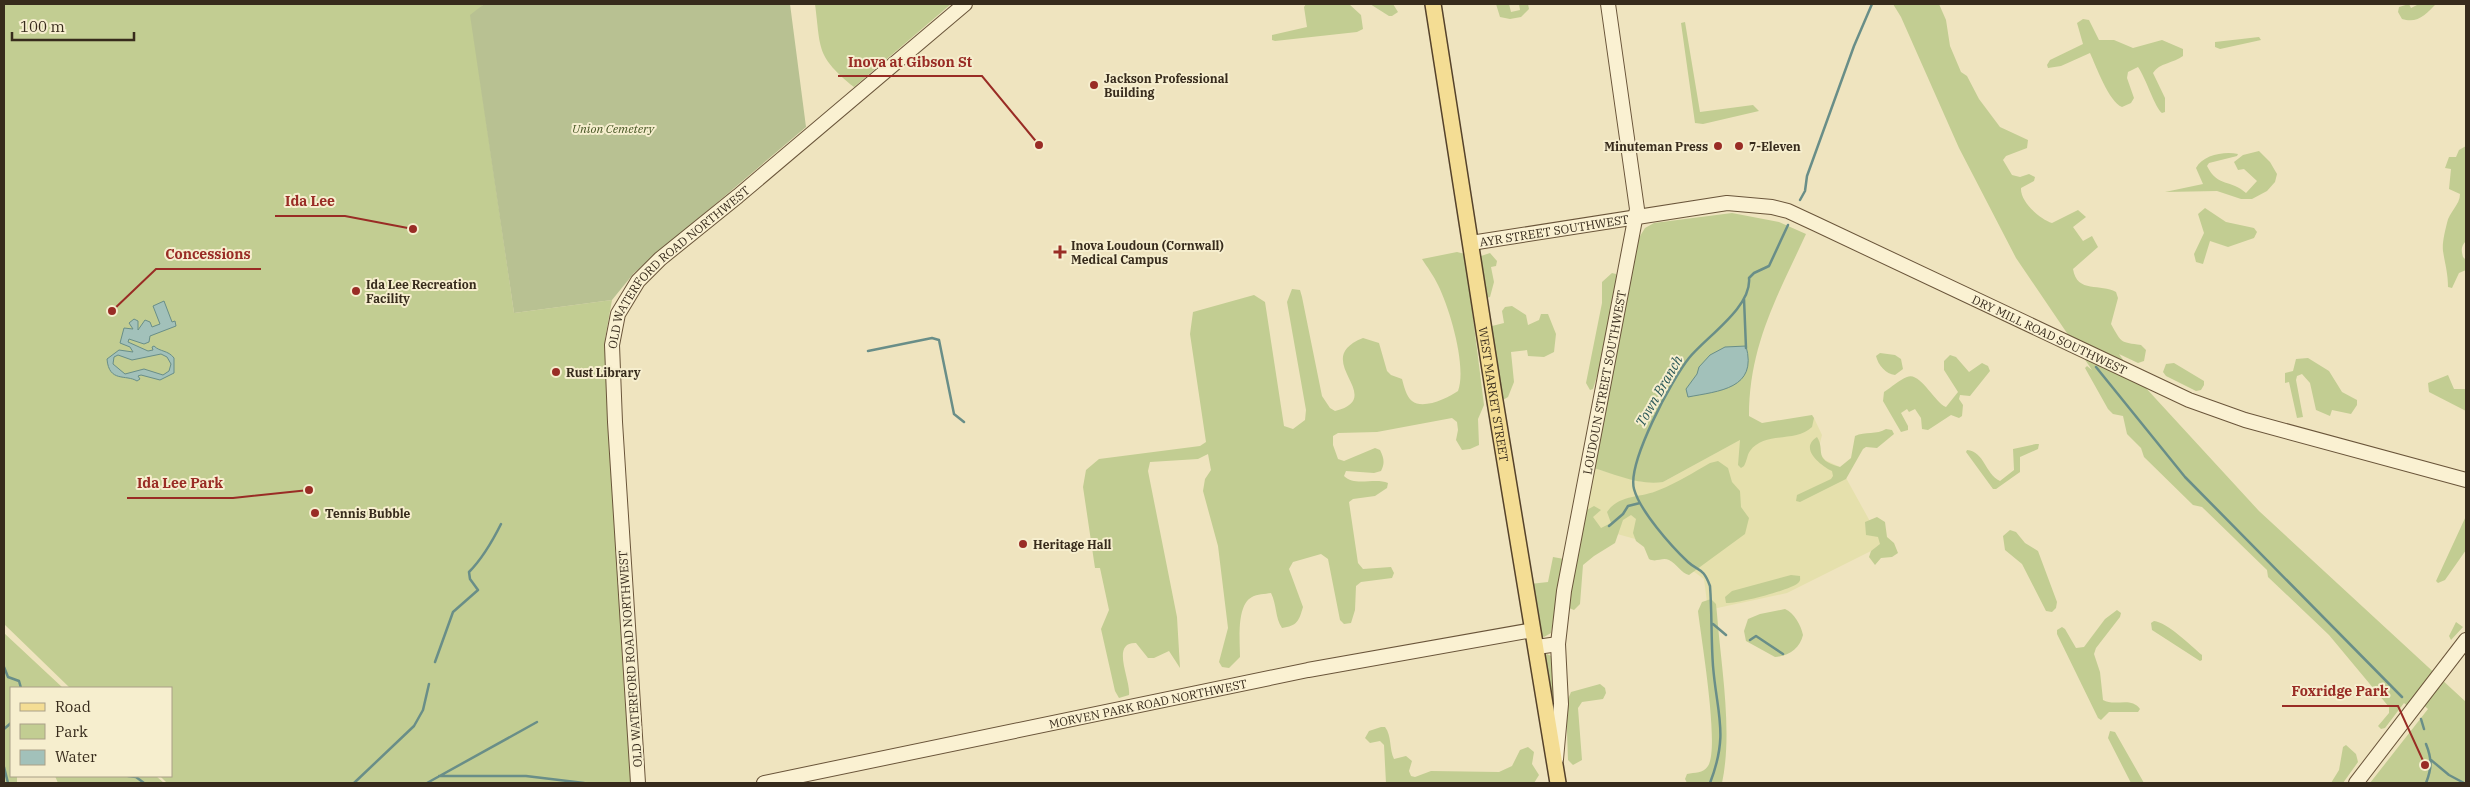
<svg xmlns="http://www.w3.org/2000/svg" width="2470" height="787" viewBox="0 0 2470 787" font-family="'IBM Plex Serif',serif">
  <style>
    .farmland { fill: #e5e0ac }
    .green { fill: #c2cd92 }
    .cemetery { fill: #b8c192 }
    .water { fill: #a2c1ba; stroke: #698e88; fill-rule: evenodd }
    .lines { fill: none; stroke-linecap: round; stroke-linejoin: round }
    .stream { stroke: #698e88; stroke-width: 2.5 }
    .secondary-casing { stroke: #6a553a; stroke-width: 16 }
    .primary-casing { stroke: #55422b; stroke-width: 18 }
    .secondary { stroke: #faf1d2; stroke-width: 14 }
    .primary { stroke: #f4dd94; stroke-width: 15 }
    .poi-dot { fill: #992c25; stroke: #f6eece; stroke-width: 2 }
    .labels { text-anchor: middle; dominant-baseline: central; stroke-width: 4; stroke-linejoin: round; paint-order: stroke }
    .poi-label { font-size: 12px; font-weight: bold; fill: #372b1c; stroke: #f6eece; text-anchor: start }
    .park-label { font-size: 12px; font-style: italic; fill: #445422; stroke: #f6eece }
    .street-label { font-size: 12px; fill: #372b1c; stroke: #f6eece }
    .water-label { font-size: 14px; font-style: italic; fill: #2a5757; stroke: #f6eece }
    .leader { fill: none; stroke: #992c25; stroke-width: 2 }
    .callout-dot { fill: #992c25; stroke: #f6eece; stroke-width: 2 }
    .callout-label { font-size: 14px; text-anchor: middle; font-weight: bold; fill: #992c25; stroke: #f6eece; stroke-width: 4; stroke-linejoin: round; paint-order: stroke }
  </style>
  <rect width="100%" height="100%" fill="#efe4bf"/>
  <path class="farmland" d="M1814,418l8,17 -3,12 2,8 4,5 15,7 43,78 -96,48 -79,17 -4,-31 -47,-34 -76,-21 12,-56 49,14h21l84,-46 2,-6z"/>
  <path class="green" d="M4,4h480l-13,12 43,297 98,-13 -7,39 1,17 27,427h-466l-7,-7h11v-88h-101l-66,-64z
    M815,4h136l-97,83c-38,-31 -33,-37 -39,-83z
    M1306,4h43l12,11 2,14 -6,3 -82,9 -3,-1v-5l35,-8 -3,-20z
    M1370,4h23l5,8 -6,4h-3z
    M1496,4h13l2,8 9,-2 -1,-6h9l1,5 -8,8 -11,2 -10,-2z
    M1893,4h46l7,16 4,26 11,26 6,4 12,23 21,28 28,13 -1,8 -21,8 -3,4 9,15 8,2 9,-3 6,3 -1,4 -13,7c-1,14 19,31 31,35l26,-13 8,7 -13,10 10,14 9,-5 6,11 -25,22c4,25 28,14 43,23l2,6 -7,26c11,20 10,18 30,21l5,5 -2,11 -6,2 -19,-9 14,20 126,137 207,191v81h-96l58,-74 -9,-8 -7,9 -8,-7 -19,25 -4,1 -3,-3 11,-13v-6l-60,-72 -61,-58 -1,-7 -65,-63 -9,-2 -49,-48 -3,-9 -14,-14 -4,-18 -10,-2 -5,-5 -23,-41 2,-2 5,4 -76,-112 -57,-110 -58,-131z
    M2409,4l2,4 8,-4h17c-10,10 -18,20 -34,15l-4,-7 1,-5z
    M2083,19l6,1 10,20h15l19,8 29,-8 21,9v7c-9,7 -24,7 -30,17l12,25v14l-3,1c-7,-5 -16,-35 -24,-46l-10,5 -1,6 7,20 -3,5 -9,4c-13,-5 -26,-41 -32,-54l-29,13 -13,2 -1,-3 3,-5 33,-16 -6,-21z
    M1685,22l15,90 53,-7 6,6 -56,13 -8,-1 -14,-100z
    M2259,37l2,3 -41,9 -5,-2v-5z
    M2466,146v95c-5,5 -5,9 -3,16l3,3v10l-7,3 -7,15 -4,-1c0,-14 -3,-23 -5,-36 -1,-8 2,-20 4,-28 2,-11 13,-18 13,-29l-11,-5 2,-20 -6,-1 4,-11h7l3,-7z
    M2259,151l11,11 7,12 -2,8 -8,9 -15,8h-11l-24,-8 -52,1 38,-8 -7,-16c7,-13 28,-17 42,-14l-1,2 -28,7 -2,3c11,22 24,13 39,27l11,-12 -13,-12 -6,1 -4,-8 9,-7z
    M2205,208l21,14 28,6 3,4 -3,6 -26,9 -18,-6 -7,23 -7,-2 -2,-8 10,-21 -6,-19z
    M1732,213l47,9 27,12c-28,61 -57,111 -57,182l13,7 50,-8 2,3 -2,9c-16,16 -48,4 -62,24 -3,4 -3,10 -6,15l-3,2 -3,-3 2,-25 -77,42c-23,4 -48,-8 -70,-14l44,-227 8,-13 9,-5z
    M1457,252l8,2 19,151 -6,14 1,26 -9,4 -8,1 -6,-10 2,-10 -1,-8 -5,-4 -75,14 -39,1 -5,3v9l5,14 6,2 31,-13 5,2c4,8 5,13 1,21l-7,2 -28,-2 -2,5c11,11 31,1 44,7l-1,5 -12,8 -22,3 -4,3 9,61 5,6 28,-2 3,6 -2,5 -31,4 -5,4 -1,24 -4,13 -7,1 -4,-4 -12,-61 -7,-5 -28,8 -4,7 14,38c-4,14 -6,19 -21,21 -7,-10 -5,-23 -11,-35 -6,1 -14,1 -19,4 -16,8 -12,45 -12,60l-11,11 -7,-1 -3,-5 9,-34 -10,-82 -15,-55 2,-12 6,-9 -3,-16 -10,5 -48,3 -2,9 29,146 3,51 -11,-17 -15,7h-6l-12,-15c-26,-1 -5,37 -7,52l-10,3 -4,-7 -14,-62 8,-19 -9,-42h-5l-12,-81 3,-17 13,-11 101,-13 6,-4 -16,-108 3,-22 61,-17 11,7 19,124 9,3 12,-9 1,-10 -19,-108 5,-13 8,1 2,7 20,99 8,12 5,3c54,-14 -27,-51 28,-73l16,5 8,28 4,4 11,4c2,7 4,17 10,22 11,9 36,-3 46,-10 9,-24 -8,-82 -20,-106 -4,-9 -11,-18 -16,-26z
    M1490,253l7,8 -1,5 -5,1 3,15 -4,15 -3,1 5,28 12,-3 -2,-12 3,-4 7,-1 14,9 2,10 11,-5 2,-6h7l8,20 -2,18 -10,5 -16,-1 -1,-6 -16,2 3,30 -6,15 -5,3 -22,-137v-7z
    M1612,273l4,1 2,6 -12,67 -13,42 -3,1 -4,-7 16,-80v-21z
    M1880,353l15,2 6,4 2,10 -8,6c-9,-1 -17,-10 -19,-19z
    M1950,355l6,2 13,15 13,-9 6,3 2,5 -20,25 -10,-1 -1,4 4,6 -1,11 -3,2 -8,-3 -23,15 -6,-1 -1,-11 -6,-9 -6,3 -2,-3 -6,4 7,13v4l-7,2 -18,-31 1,-9c8,-5 15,-12 23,-15 13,-6 27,25 39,30l12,-15 -14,-22v-9z
    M2308,358l21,13 13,21 15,8v5l-6,9 -19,-4 -2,6 -14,-6 -6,-27 -8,-9 -5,2 -1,4 7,37 -6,1 -8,-36 -4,1v-10l8,-2 3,-12z
    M2174,363l30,18v4l-3,5 -5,1 -30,-15 -3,-4 3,-8z
    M2448,375l6,14h12v22l-37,-19 -1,-9z
    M1886,429l6,1 2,4 -17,14 -11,-1 -3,2 -17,30 -46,23 -4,-1 1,-6 34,-16 2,-3 -1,-5c-10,-5 -34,-22 -15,-34 9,14 -5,22 23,30l11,-9 4,-22c10,-5 22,-1 31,-7z
    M2036,444h3l-1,5 -18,8v15l-24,17h-3l-27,-37 1,-2c18,2 18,24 33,31l14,-11 -1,-21z
    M1718,461l10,7 4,14 8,9 1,16 8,11 -4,16 -56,41c-8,-2 -12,-11 -20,-15 -7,-3 -13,3 -20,-1l-5,-12 -8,-6 -3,-8 3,-14 -5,-4 -8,5 -8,23 -21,13 -11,9 -3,39 -6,6 -5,-2 -2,-5 18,-92 9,-5 7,4 -8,7 8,11 10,-5 -4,-11c12,-18 35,-14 52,-22 18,-7 35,-18 51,-27z
    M2466,516v34l-21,30 -7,3 -2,-2z
    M1877,517l8,5 2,15 7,6 4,10 -6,4 -11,1 -6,7 -6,-8 2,-6 9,-7 -2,-7 -12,-2 -1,-13z
    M2010,530l6,2 9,11 13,8 19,51 -1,6 -4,4 -6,-1 -24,-47 -17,-14 -2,-14z
    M1553,557l11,2 -13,74 -7,4 -5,-3 -9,-50 18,-2z
    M1791,575l9,1c0,3 1,4 -2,7 -7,7 -62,21 -72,20l-1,-6 7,-6z
    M1711,599l5,5 1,10c4,53 16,117 5,169h-35l-2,-4 2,-5c8,-2 16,0 21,-8 12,-18 -7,-128 -10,-155l4,-9z
    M1785,609c9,4 16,16 18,26 -3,13 -14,21 -28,22l-29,-16 -2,-10 4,-12 12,-5z
    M2117,610l4,3 -1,4 -24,31 -2,6 6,18 3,28c12,7 28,-4 37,9l-2,3h-29l-8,8 -3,-2 -41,-84v-4l5,-3 3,2 11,19 8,-1 21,-28z
    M2154,621c13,1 37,25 48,34v5l-2,1 -48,-31 -1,-7z
    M2456,622l7,5 -12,13 -2,-4z
    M4,633l59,55h-52v88h6v7h-13z
    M1547,654l6,3 2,75 -11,-76z
    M1600,684l5,4 1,5 -3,6 -21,3 -4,6 4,52 -9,5 -5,-5 -2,-56 5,-12z
    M1381,727h4c7,9 4,22 9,32l12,-3 6,5 -3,10 2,5 4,1 16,-6 68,1 13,-6 8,-16 8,-3 6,5 -2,12 7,11 -5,8h-148l-2,-38 -4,-4 -10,2 -5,-5 4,-7z
    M2110,731l5,1 29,51h-13l-23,-45z
    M2346,745l10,9 2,8 -15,21h-12l8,-13 4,-23z
    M55,776h101l8,7h-106z"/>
  <path class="cemetery" d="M484,4h306l16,123 -172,146 -22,27 -98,13 -44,-298z"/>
  <path class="water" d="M164,301l8,21 3,-1 1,5 -26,10 -1,6 -5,2 -15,-5 -1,3 20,9 5,-1 -1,-3 2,-1c6,6 14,4 20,12v15l-14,7 -19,-5 -3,1 2,3 -3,2c-11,-7 -28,2 -30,-22l12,-9 14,2 -3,-5 -10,-4 4,-15 9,1 -4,-6 5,-4 4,2v9l7,-10 5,2 2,5 8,-3 -7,-18zM161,354l6,3 4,7 -2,7 -6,4 -19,-6 -19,5 -12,-10 1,-7 4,-2 14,5z
    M1746,346c12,43 -27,45 -58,51l-2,-8 11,-15 2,-7 11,-12 15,-8z"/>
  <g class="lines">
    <path class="stream" d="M1800,200l5,-9 2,-15 47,-130 18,-42
      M1744,299l2,49
      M868,351l64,-13 7,2 15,74 10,8
      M2096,367l89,110 217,220
      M1609,526l14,-12 5,-8 12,-3
      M1713,624l13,11
      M1750,640l6,-4 27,18
      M435,662l18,-50 25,-22 -8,-11 -1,-7c14,-14 23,-30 32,-48
      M4,667l4,10 11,4 2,7
      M2421,719l3,10
      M4,729l7,-6
      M2426,744c6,15 6,24 0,39
      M2431,760l18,15 15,8
      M4,767l4,16
      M128,776l8,1 8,6
      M439,776h87l58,7
      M354,783l60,-57 9,-16 6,-26
      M427,783l110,-61
      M1710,783c19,-49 7,-68 3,-117 -2,-27 -1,-53 -3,-80 -7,-19 -11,-14 -22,-24 -17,-16 -48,-51 -54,-73 -7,-26 38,-110 55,-131 17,-21 63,-51 60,-80l5,-5 15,-7 19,-41"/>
    <g class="secondary-casing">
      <g id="secondary">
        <path id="s1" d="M1471,243l256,-40 45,4 16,4 28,13 373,176 56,20 221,60"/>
        <path d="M1537,647l21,-3"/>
        <path id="s2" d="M1556,759l5,-55 -3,-60 6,-53 73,-382 -29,-205"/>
        <path id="s3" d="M638,783l-23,-361 -3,-77 6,-31 20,-33 22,-22 78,-63 227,-192"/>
        <path id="s4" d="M764,783l544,-113 225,-40"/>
        <path d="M2356,783l110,-143"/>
      </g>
    </g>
    <g class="primary-casing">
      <g id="primary">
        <path id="s5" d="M1433,4l62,397 63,382"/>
      </g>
    </g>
    <use href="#secondary" class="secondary"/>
    <use href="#primary" class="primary"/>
  </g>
  <g class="poi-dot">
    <circle cx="1094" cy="85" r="5"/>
    <circle cx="1718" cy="146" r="5"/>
    <circle cx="1739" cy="146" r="5"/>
    <path d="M1057.5 244.5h5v5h5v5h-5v5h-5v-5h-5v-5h5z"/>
    <circle cx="356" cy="291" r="5"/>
    <circle cx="556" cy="372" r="5"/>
    <circle cx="315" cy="513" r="5"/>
    <circle cx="1023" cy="544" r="5"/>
  </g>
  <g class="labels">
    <g class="poi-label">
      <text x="1104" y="78">Jackson Professional<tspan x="1104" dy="14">Building</tspan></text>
      <text x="1708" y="146" text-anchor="end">Minuteman Press</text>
      <text x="1749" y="146">7-Eleven</text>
      <text x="1071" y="245">Inova Loudoun (Cornwall)<tspan x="1071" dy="14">Medical Campus</tspan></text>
      <text x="366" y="284">Ida Lee Recreation<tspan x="366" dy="14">Facility</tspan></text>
      <text x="566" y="372">Rust Library</text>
      <text x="325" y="513">Tennis Bubble</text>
      <text x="1033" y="544">Heritage Hall</text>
    </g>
    <g class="park-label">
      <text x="613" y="128">Union Cemetery</text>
    </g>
    <g class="street-label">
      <text stroke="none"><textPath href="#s1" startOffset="84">AYR STREET SOUTHWEST</textPath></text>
      <text stroke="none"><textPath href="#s3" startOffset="544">OLD WATERFORD ROAD NORTHWEST</textPath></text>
      <text stroke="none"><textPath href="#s1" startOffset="610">DRY MILL ROAD SOUTHWEST</textPath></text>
      <text stroke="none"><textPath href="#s2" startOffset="381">LOUDOUN STREET SOUTHWEST</textPath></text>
      <text stroke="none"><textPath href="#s5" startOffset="395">WEST MARKET STREET</textPath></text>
      <text transform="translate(630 659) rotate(-94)">OLD WATERFORD ROAD NORTHWEST</text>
      <text stroke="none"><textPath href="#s4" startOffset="392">MORVEN PARK ROAD NORTHWEST</textPath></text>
    </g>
    <g class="water-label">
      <text transform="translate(1659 391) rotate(-60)">Town Branch</text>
    </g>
  </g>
  <path class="leader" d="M1039 145L982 76H838M413 229L345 216H275M112 311L156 269H261M309 490L233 498H127M2425 765L2398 706H2282"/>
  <g class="callout-dot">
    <circle cx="1039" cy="145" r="5"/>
    <circle cx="413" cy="229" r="5"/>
    <circle cx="112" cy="311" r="5"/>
    <circle cx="309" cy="490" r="5"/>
    <circle cx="2425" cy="765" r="5"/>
  </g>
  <g class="callout-label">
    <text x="910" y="67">Inova at Gibson St</text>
    <text x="310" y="206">Ida Lee</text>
    <text x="208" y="259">Concessions</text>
    <text x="180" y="488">Ida Lee Park</text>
    <text x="2340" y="696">Foxridge Park</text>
  </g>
  <rect width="2470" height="787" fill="none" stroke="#372b1c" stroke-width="10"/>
  <rect x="10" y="687" width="162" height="90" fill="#f6eece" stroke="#aaa087"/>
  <rect x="20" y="703" width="25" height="8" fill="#f4dd94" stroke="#aaa087"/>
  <text x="55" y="712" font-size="15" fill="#372b1c">Road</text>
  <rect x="20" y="724" width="25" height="15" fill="#c2cd92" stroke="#aaa087"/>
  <text x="55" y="737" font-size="15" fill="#372b1c">Park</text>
  <rect x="20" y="750" width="25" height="15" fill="#a2c1ba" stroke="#aaa087"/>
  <text x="55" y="762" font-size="15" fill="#372b1c">Water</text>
  <path d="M12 32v8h122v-8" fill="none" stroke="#372b1c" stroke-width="2.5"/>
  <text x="20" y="32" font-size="15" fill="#372b1c" stroke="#f6eece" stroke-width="4" paint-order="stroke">100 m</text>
</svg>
